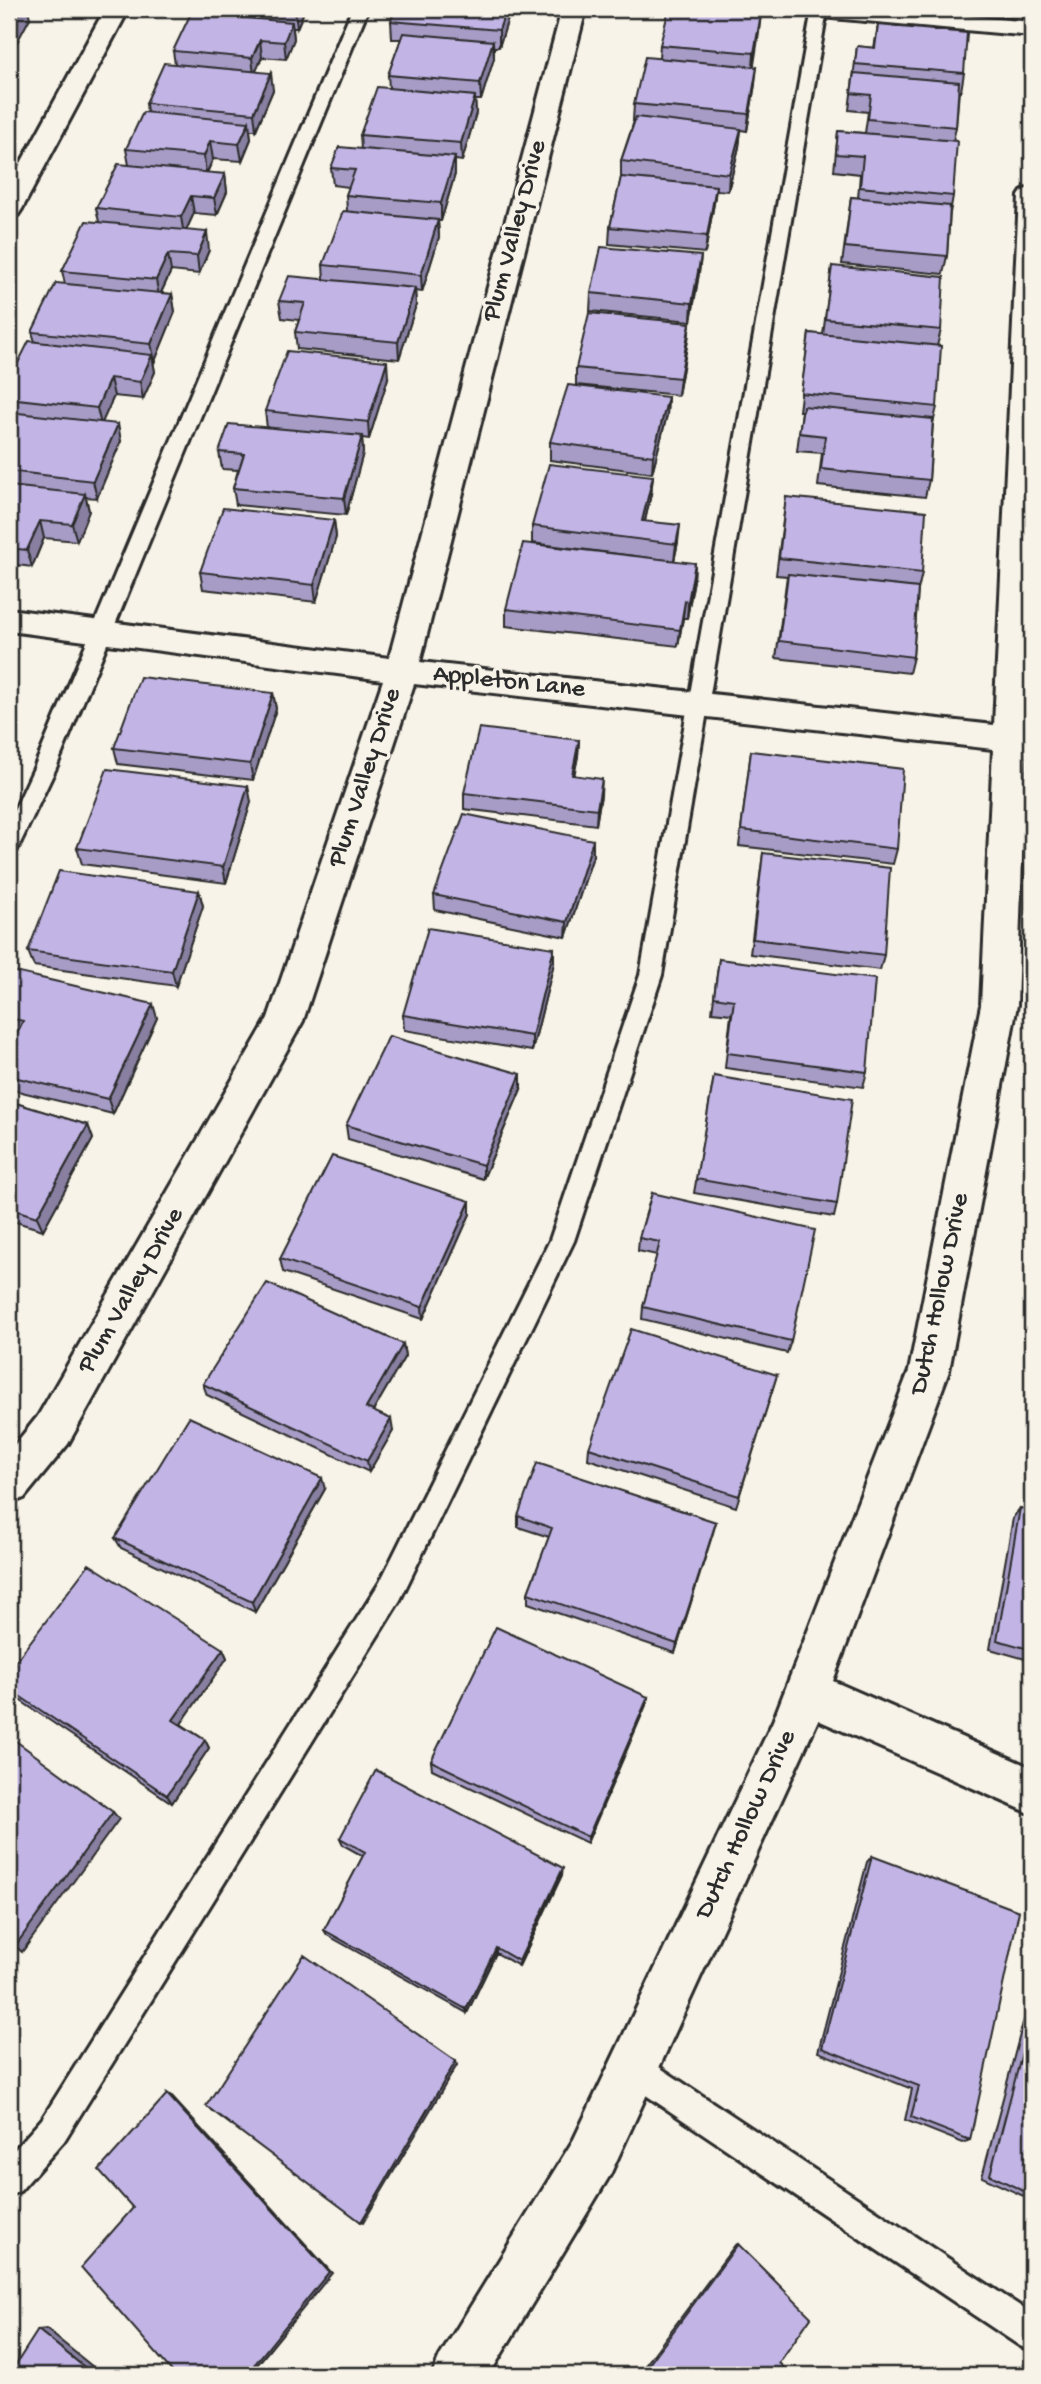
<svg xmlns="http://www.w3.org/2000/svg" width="1041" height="2384" viewBox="0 0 1041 2384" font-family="'Gochi Hand',sans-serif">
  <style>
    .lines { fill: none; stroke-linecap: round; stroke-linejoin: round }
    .lane-casing { stroke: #2b2b2b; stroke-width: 6 }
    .street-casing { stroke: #2b2b2b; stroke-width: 6 }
    .lane { fill: #f7f3e8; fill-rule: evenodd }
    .street { fill: #f7f3e8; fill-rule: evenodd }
    .wall { fill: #a79cc6; stroke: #2b2b2b; stroke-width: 2 }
    .shaded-wall { fill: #887fa1; stroke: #2b2b2b; stroke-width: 2 }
    .building { fill: #c2b5e6; stroke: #2b2b2b; stroke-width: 2 }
    .labels { text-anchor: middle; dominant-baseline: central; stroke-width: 7; stroke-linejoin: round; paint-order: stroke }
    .street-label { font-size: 26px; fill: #2b2b2b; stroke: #f7f3e8 }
  </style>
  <rect width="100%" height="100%" fill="#f7f3e8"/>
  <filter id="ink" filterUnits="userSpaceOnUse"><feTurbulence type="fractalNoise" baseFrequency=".0143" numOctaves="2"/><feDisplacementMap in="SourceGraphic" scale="14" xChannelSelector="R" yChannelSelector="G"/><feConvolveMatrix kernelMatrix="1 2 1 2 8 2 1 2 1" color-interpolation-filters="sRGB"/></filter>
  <g filter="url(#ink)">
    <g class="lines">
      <g class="lane-casing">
        <path id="lane" d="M352,9h16l-312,759 -39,82 -8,2v-30l25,-54z
          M812,9l15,1 -165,965 -88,266 -174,359 -336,541 -44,50 -11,5v-40l33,-37 338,-537 170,-342 90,-265z
          M633,2052l11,5 388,257v37l-12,-5 -398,-267 -5,-11 5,-11z"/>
      </g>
      <g class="street-casing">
        <path id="street" d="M105,9h24l-107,200 -4,6 -9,2v-32z
          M562,9h24l-166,653 574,63 25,-529 4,-6 9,-2v378l-15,439 -68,366 -116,310 199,87v46l-214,-94 -208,455 -121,200h-57l8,-19 134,-217 199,-418 136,-350 72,-366 12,-256 -579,-65 -111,337 -235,423 -44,54 -15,6v-52l29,-36 230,-398 115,-338 -374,-49v-22l380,49z
          M798,9h88l146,13v14l-222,-20 -8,-2z"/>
      </g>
      <use href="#lane" class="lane"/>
      <use href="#street" class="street"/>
    </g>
    <path class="wall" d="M198,9h107l-8,19h-4l1,11 -8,20 -24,-2 -6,14 17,19 -17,40h-6l1,9 -9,22 -29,-2 -6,14 18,1 2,18 -10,23 -23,-2 -8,17 23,20 -10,24 -28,-3 -10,22 11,1 3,18 -20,49h-2l2,11 -12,27 -29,-3 -12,26 19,19 -24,57 -11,-1 3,14 -12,30 -33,-3 -12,29 -23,-3v-183l26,-39 -3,-10 33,-48 -3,-13 37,-49 -3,-14 33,-43 -3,-16 21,-36 -1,-10 29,-39 -2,-13 26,-37z
      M395,9h116l-12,38h-5v11l-13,42h-6l1,13 -14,48 -7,-1v14l-14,47h-3l1,16 -17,55 -7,-1 1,14 -17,54 -102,-10 -2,-17 4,-12 -17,-2 -3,-17 45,-22 -1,-14 24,-54 -1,-16 3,-8 -16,-2 -2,-17 30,-19 -1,-14 29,-47 -1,-13 13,-36h-9l-1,-18z
      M761,14l-8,52 2,18 -8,47 -6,-1 -2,17 -11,44 -12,-1 -2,13 -9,50 -96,-9 1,-17 11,-49v-17l13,-40h-1l1,-17 25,-46 1,-13z
      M878,25l86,48 -3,18h-2l-3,36 -3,14v55l-3,17 -3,43 -4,18 -101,-10 9,-67 7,1 2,-24 -26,-3 4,-40 27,2 3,-21 -19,-2 8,-64 17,2z
      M701,256l-2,17 -8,48 -101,-10 1,-18z
      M832,266l109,64 -4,16v61l-4,17 -4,56 -4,17 -107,-11 4,-33 -25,-2 5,-40h-3l10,-78 14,2z
      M690,323l-2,17 -10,55 -102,-10v-17z
      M388,378l-19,61 -7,-1 1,15 -17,62 -110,-10 -3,-17 5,-18 -16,-1 -3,-17 48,-24 -2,-17z
      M668,397l-1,18 -15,58 -102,-13v-18z
      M653,476l-2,18 -6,27 33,21 -4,19 -142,-18v-17z
      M786,497l136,76 -4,17 -5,67 -4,16 -133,-15 11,-82 -11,-1z
      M334,520l2,17 -20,65 -113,-13 -3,-17z
      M695,563l-1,17 -7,38h-4l-5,28 -172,-20v-17z
      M273,693l3,16 -23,71 -135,-16 -4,-16z
      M579,740l-1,16 -4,19 27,20 -5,30 -132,-16v-16z
      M751,751l146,98 -4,15 -154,-18z
      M251,802l-25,81 -144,-19 -5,-16z
      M593,840v16l-27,81 -131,-27 -1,-15z
      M763,853l121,102 -4,15 -130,-16z
      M199,891l4,15 -27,80 -142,-20 -6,-15z
      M554,948v15l-22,88 -128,-21 -1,-15z
      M719,959l148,113 -4,15 -138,-19 6,-54 -19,-2z
      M9,976l148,42 -44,96 -104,-25v-39l8,-17 -8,-2z
      M714,1076l123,128 -3,13 -140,-24z
      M521,1089l-38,90 -135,-40 -2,-14z
      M9,1101l79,24 5,14 -50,91 -34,-10z
      M652,1193l139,148 -4,12 -145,-34 1,-12 14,-52 -19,-4 1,-13z
      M470,1201v13l-47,105 -140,-47 -3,-13z
      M403,1344l2,12 -32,55 20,20 -24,41 -162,-77 -4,-11z
      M777,1375l-41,132 -148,-48 1,-11z
      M1032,1448v30l-8,-4z
      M325,1489l-70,123 -134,-64 -6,-10z
      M1020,1508l12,3v150l-42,-12 23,-131z
      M518,1516l198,6 -41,131 -147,-50v-10l21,-56 -31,-10z
      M223,1649l4,9 -46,66 24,16 4,8 -37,55 -163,-110v-23z
      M648,1697l-2,8 -59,138 -155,-74 -1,-8z
      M340,1838l222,37 -43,91 -23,-13 -29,60 -140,-78 -3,-5 39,-74 -20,-11z
      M872,1856l98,284 -7,3 -58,-23 7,-31 -94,-37 49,-190z
      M1032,1989v211l-50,-23z
      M738,2244l41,119 12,12h-153l97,-130z"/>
    <path class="shaded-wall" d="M22,9h6l2,9 -21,39v-25z
      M296,9h9l-8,19 -2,-17z
      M506,9h5l-12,38v-17z
      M761,14l-2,18 -6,39 1,-18z
      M292,22l2,17 -8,20 -2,-17z
      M260,40l2,17 -8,18 -2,-17z
      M493,41l1,17 -13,42 -1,-17z
      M757,67l-2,17 -8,47 2,-17z
      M271,73l2,17 -17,40 -2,-17z
      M475,96l1,17 -14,48 -1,-18z
      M249,122l2,17 -9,22 -3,-17z
      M741,129l-2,18 -11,44 1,-17z
      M210,141l3,18 -7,15 -2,-18z
      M455,157v17l-14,47v-18z
      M225,174l2,18 -10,23 -3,-17z
      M716,186l-2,17 -9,50 2,-17z
      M191,196l3,17 -10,22 -3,-18z
      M438,220l1,17 -17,55 -1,-17z
      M207,232l2,18 -10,24 -2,-18z
      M168,254l3,17 -12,26 -3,-17z
      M701,256l-2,17 -8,48 1,-18z
      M415,288l1,17 -17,54 -1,-17z
      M172,294l3,18 -20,49 -4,-17z
      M690,323l-2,17 -10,55 2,-17z
      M152,355l3,17 -12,27 -3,-17z
      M387,361l1,17 -19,61 -1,-17z
      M110,378l4,18 -13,29 -4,-17z
      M668,397l-1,18 -15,58 1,-17z
      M118,424l3,17 -24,57 -4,-17z
      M362,436l1,17 -17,62 -2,-17z
      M653,476l-2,18 -10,44 1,-17z
      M85,494l4,17 -12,30 -5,-17z
      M334,520l2,17 -20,65 -2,-17z
      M40,521l4,17 -12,29 -5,-17z
      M680,525l-2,17 -4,19 2,-17z
      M695,563l-1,17 -7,38 1,-16z
      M685,601l-2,17 -5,28 2,-16z
      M273,693l3,16 -23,71 -3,-16z
      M579,740l-1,16 -7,35 1,-16z
      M602,779l-1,16 -5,30 1,-16z
      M248,786l3,16 -25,81 -3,-16z
      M593,840v16l-27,81 1,-15z
      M199,891l4,15 -27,80 -4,-15z
      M554,948v15l-22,88v-15z
      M153,1004l4,14 -44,96 -5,-15z
      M521,1074v15l-38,90v-14z
      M88,1125l5,14 -50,91 -6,-13z
      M470,1201v13l-47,105 -1,-12z
      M403,1344l2,12 -37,64 -2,-12z
      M391,1419l2,12 -24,41 -2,-11z
      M322,1478l3,11 -70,123 -3,-10z
      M716,1522l-3,11 -38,120 2,-9z
      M223,1649l4,9 -49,70 -5,-8z
      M648,1697l-2,8 -59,138 1,-6z
      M205,1740l4,8 -37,55 -5,-8z
      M113,1812l6,7 -97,133 -7,-6z
      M563,1868l-1,7 -43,91v-5z
      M496,1948v5l-29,60 -1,-4z
      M456,2061l1,4 -94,158 -2,-1z
      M167,2094l5,3 160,176 -83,102h-3z
      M46,2329l57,46h-9l-56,-45z"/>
    <path class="building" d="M9,9h13l-13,23z
      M272,9h24l-1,2z
      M395,9h111l-7,21 -108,-9z
      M669,9h27l65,5 -7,39 -94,-8z
      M191,13l101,9 -8,20 -24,-2 -8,18 -79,-7z
      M878,25l89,8 -3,40 -109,-9 2,-18 18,2z
      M403,33l90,8 -13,42 -92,-8z
      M645,57l112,10 -8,47 -115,-10z
      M164,63l107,10 -17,40 -108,-10z
      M854,73l105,9 -3,45 -88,-8 3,-24 -20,-2z
      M377,87l98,9 -14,47 -101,-8z
      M143,112l106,10 -10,22 -29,-3 -6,15 -78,-7z
      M636,117l105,12 -12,45 -108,-13z
      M838,131l119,10 -4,55 -93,-9 3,-31 -27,-2z
      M339,147l116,10 -14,46 -95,-8 9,-25 -24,-2z
      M118,164l107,10 -11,24 -23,-2 -10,21 -85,-9z
      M621,177l95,9 -9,50 -97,-9z
      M851,197l99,9 -3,50 -102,-9z
      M343,211l95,9 -17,55 -98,-10z
      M86,221l121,11 -10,24 -29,-2 -12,26 -94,-9z
      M601,247l100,9 -9,47 -101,-10z
      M832,266l112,11 -3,53 -116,-11z
      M289,276l126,12 -17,54 -103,-10 10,-29 -26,-2z
      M56,283l116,11 -21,50 -119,-12z
      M589,313l101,10 -10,55 -104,-10z
      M809,333l132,13 -4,61 -136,-14z
      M29,341l123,14 -12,27 -30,-4 -13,30 -88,-10v-17z
      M287,351l100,10 -19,61 -103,-11z
      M568,385l100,12 -15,59 -103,-14z
      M803,406l130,13 -4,61 -108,-11 4,-33 -26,-3z
      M9,412l109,12 -25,57 -84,-10z
      M229,424l133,12 -18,62 -111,-10 11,-34 -25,-2z
      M549,464l104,12 -11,45 38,4 -4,19 -144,-18z
      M9,486l76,8 -13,30 -32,-3 -13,29 -18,-2z
      M786,497l140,14 -4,62 -143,-15z
      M223,508l111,12 -20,65 -114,-13z
      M523,543l172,20 -7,39 -3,-1 -5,29 -174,-21z
      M788,574l130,14 -5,69 -134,-16z
      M140,677l133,16 -23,71 -136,-16z
      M479,728l100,12 -7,35 30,4 -5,30 -133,-16z
      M751,751l152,18 -6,80 -156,-19z
      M107,769l141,17 -25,81 -146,-19z
      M464,814l129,26 -26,82 -133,-27z
      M763,853l127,15 -6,87 -131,-16z
      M59,871l140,20 -27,80 -144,-20z
      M428,928l126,20 -22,88 -129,-21z
      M719,959l156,20 -8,93 -140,-19 7,-53 -20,-3z
      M11,971l142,33 -45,95 -99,-23v-26l14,-29 -14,-3v-42z
      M389,1036l132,38 -38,91 -137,-40z
      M714,1076l138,23 -15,105 -141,-25z
      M9,1101l79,24 -51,92 -28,-9z
      M332,1156l138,45 -48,106 -142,-48z
      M652,1193l163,37 -24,111 -148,-34 17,-65 -21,-4z
      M267,1283l136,61 -37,64 25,11 -24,42 -164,-77z
      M631,1329l146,46 -38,121 -150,-48z
      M189,1417l133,61 -70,124 -137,-64z
      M537,1463l179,59 -39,122 -149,-51 24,-65 -34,-12z
      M1020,1508l12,3v139l-35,-10z
      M89,1564l134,85 -50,71 32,20 -38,55 -158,-106v-19z
      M496,1627l152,70 -60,140 -157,-76z
      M9,1736l104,76 -98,134 -6,-4z
      M376,1770l187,98 -44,93 -23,-13 -30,61 -142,-79 41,-78 -25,-14z
      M872,1856l147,55 -49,229 -59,-23 8,-31 -97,-38z
      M304,1955l152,106 -95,161 -155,-116z
      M1032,2015v180l-42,-20z
      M167,2094l162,178 -83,103h-71l-94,-108 52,-59 -34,-38z
      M738,2244l73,73 -32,46 12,12h-150z
      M38,2330l56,45h-85z"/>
  </g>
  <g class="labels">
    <g class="street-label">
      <text transform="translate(516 231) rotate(-75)">Plum Valley Drive</text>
      <text transform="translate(509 683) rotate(6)">Appleton Lane</text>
      <text transform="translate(366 778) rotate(-72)">Plum Valley Drive</text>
      <text transform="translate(132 1291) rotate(-60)">Plum Valley Drive</text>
      <text transform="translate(941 1294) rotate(-78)">Dutch Hollow Drive</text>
      <text transform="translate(747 1825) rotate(-65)">Dutch Hollow Drive</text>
    </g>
  </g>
  <rect width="1041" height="2384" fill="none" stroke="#f7f3e8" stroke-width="35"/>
  <rect x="18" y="18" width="1006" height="2349" fill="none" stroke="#2b2b2b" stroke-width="2.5" filter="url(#ink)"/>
</svg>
